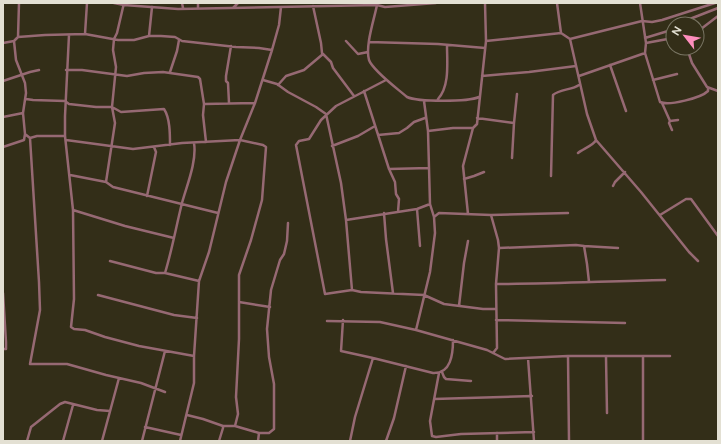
<svg xmlns="http://www.w3.org/2000/svg" width="721" height="444" viewBox="0 0 721 444" font-family="Figtree,sans-serif">
  <style>
    .lines { fill: none; stroke-linecap: round; stroke-linejoin: round }
    .minor { stroke: #966973; stroke-width: 2.5 }
  </style>
  <rect width="100%" height="100%" fill="#332e18"/>
  <g class="lines">
    <path class="minor" d="M19,3l-1,34 -4,4 2,19 9,23 1,10 -3,20 2,21 5,4 9,144 1,28 -10,54h37l39,11 35,8 24,9
      M114,3l10,2 54,4 199,-4 8,2 51,-4
      M182,3l1,5
      M198,3v4
      M557,3l4,30 9,6 17,75 9,26 45,52 48,60 9,9
      M640,3l6,40 -1,10 15,49c9,4 41,-4 48,-11v-2
      M377,5c-3,15 -12,41 -8,55 4,11 29,29 38,37 11,5 61,5 72,0
      M313,6l8,37 1,10 9,9 2,6 21,28
      M233,8l5,-5
      M677,24l41,-16
      M697,32l21,-16
      M85,34l2,-31
      M69,35l-4,81v20l8,74 1,89 -3,28 3,2 11,1 20,7 34,9 55,10
      M149,36l3,-29
      M18,37l27,-2 40,-1 33,6h16l15,-4h12l14,1 7,4 54,6 23,1 13,2
      M645,38l23,-7 5,-4
      M570,39l72,-18 10,1 10,-2 53,-17
      M346,41l12,13 10,-2
      M486,41l75,-8
      M369,42l69,2 47,4
      M3,43l11,-2
      M646,43l27,-5
      M687,48l5,15 15,24 11,4
      M610,65l16,46
      M66,70h16l45,6 17,-3 19,-1 35,5 2,2 4,25 -1,11 3,27
      M170,72l7,-21 2,-11
      M482,76l47,-4 47,-6
      M579,76l66,-23
      M263,80l14,4 11,8 28,15 10,7 15,69 5,37 6,70
      M386,80l-50,26 -15,14 -12,19 -10,2 -3,4 29,149 27,-4 9,2 63,3 20,9 39,5h13
      M653,80l24,-6
      M3,81l27,-9 9,-2
      M278,85l8,-9 18,-6 19,-16
      M364,91l25,78 6,13 1,12 3,5 -1,13
      M26,99l7,1 32,1 4,3 27,3h16l9,5 43,-3c6,9 6,25 6,36
      M438,99c12,-13 9,-37 9,-54
      M229,103l-1,-20 -2,-2v-5l5,-30
      M662,103l8,18 8,-1
      M204,104l51,-1
      M3,117l20,-4
      M477,118l37,5 3,-29
      M670,121l-1,2 3,7
      M428,131l25,-3h20
      M378,135l21,-2 8,-5 7,-6 11,-4
      M30,138l7,-2h28
      M66,140l67,9 49,-6 58,-3 23,5 3,2 -4,53 -11,40 -12,35v64l-3,58 2,17 -3,12h-12
      M332,146l26,-10 17,-10
      M3,147l21,-7 1,-6
      M578,153c5,-4 16,-8 18,-13
      M512,158l2,-35
      M389,169l40,-1
      M70,175l36,7 7,5 105,26
      M551,176l2,-81c7,-6 19,-5 26,-10
      M464,179l10,-3 10,-4
      M106,182l9,-59 -3,-16 4,-40 -3,-17 1,-11 3,-6 7,-30
      M613,186l2,-4 10,-10
      M147,196l9,-44 -2,-5
      M417,209l3,37
      M73,210l52,16 49,12
      M384,213l2,26 7,54
      M468,214l-5,-48 10,-38 4,-4 9,-83 -1,-38
      M491,215l7,25 1,8 -3,36 1,64 -4,5
      M660,215l26,-16h5l27,37
      M434,217l5,-4 52,2 77,-2
      M346,220l71,-11 13,-5
      M584,246l34,2
      M499,248l77,-3 8,1 3,18 2,18
      M110,261l46,12h9l34,8
      M165,273c7,-23 11,-46 17,-70 5,-18 15,-42 12,-60
      M496,284c57,0 113,-3 169,-4
      M3,293l3,49v7h-3
      M98,295l76,20 23,3
      M239,302l31,5
      M459,306l5,-43 4,-22
      M343,320l-2,31 32,7 60,15c18,1 20,-19 20,-33
      M496,320l129,3
      M327,321l53,1 36,8 71,20 18,9 63,-3h102
      M416,330l14,-58 5,-39 -1,-16 -4,-13 -2,-73 -4,-30
      M568,356l1,85
      M606,357l1,56
      M528,358l6,83
      M442,372l2,5 2,2 25,2
      M439,373l-9,48 2,15 4,1 25,-3 73,-2
      M434,399l98,-3
      M187,415l16,4 20,7v2l-4,13
      M235,426l24,7 -1,8
      M145,427l36,8
      M259,433h10l5,-4v-45l-5,-27 -2,-28 4,-39 9,-30 4,-6 3,-13 1,-18
      M27,441l4,-14 29,-23 5,-2 32,8 13,1
      M63,441l10,-36
      M102,441l17,-63
      M142,441l23,-90
      M180,441l14,-58v-27l5,-75 10,-29 17,-70 14,-42 15,-37 17,-53 7,-25 2,-18
      M350,441l5,-24 18,-59
      M386,441l8,-23 12,-52
      M497,441v-8
      M643,441v-84"/>
  </g>
  <rect width="721" height="444" fill="none" stroke="#e3e0d3" stroke-width="8"/>
  <g transform="translate(685 36) rotate(301)"><circle r="19" fill="#332e18" stroke="#797563"/>
  <path d="M0-3L7 15L0 10L-7 15Z" fill="#fe8ebd"/>
  <text y="-6" font-size="11" font-weight="bold" text-anchor="middle" fill="#e3e0d3">N</text>
  </g>
</svg>
